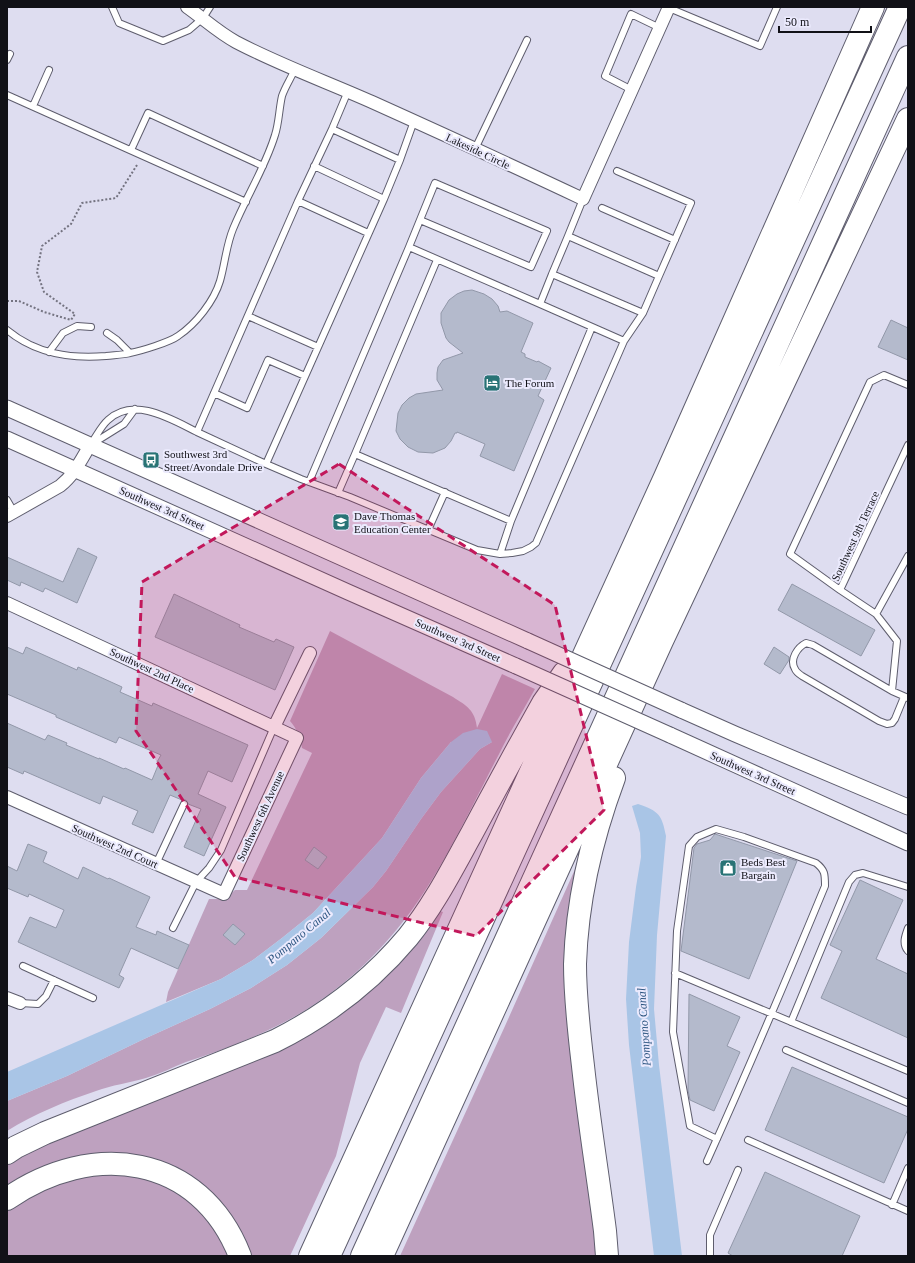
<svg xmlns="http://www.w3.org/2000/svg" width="915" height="1263" viewBox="0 0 915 1263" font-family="'Times New Roman',serif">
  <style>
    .green { fill: #bea1bf }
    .water { fill: #a9c5e6 }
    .building { fill: #b4bacc; stroke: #9298a9 }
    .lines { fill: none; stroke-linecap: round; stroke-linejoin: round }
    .service-casing { stroke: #5e5d6d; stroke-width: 8 }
    .minor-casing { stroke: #5e5d6d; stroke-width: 14 }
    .tertiary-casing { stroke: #5e5d6d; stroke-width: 17 }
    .motorway-casing { stroke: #5e5d6d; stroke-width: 24 }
    .path { stroke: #747380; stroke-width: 2; stroke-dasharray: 2 2; stroke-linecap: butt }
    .service { stroke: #fff; stroke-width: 6 }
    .minor { stroke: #fff; stroke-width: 12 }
    .tertiary { stroke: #fff; stroke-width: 15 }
    .motorway { stroke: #fff; stroke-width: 22 }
    .tertiary-bridge-casing { stroke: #5e5d6d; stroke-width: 17; stroke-linecap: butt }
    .tertiary-bridge { stroke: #fff; stroke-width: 15 }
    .marked { fill: #c2185b; fill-opacity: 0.2; stroke: #c2185b; stroke-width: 3; stroke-dasharray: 8 5; stroke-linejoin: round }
    .labels { text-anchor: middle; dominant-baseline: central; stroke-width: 4; stroke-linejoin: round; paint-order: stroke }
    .street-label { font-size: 11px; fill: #111117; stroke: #ebeafd }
    .poi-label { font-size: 11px; fill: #111117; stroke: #ebeafd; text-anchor: start }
    .water-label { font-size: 12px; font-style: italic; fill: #2d5581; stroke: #ebeafd }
  </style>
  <rect width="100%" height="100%" fill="#deddf0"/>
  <path class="green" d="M330,631l123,66c14,9 22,13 24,31l25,-54 33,15c-12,22 -26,44 -37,67 -32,61 -65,135 -112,186 -39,44 -84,75 -138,97 -20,9 -41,16 -62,23 -13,5 -26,12 -40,16 -17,5 -34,7 -50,13 -30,10 -62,23 -89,40v-30l60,-25 77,-37 66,-30 41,-21 36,-23 34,-27 52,-51 13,-16 35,-52 20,-27 39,-43 12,-7h-41l-30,36 -39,60 -69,75 -31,25 -29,22 -32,19 -55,23 2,-10 41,-93h12l6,-2 8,-7h12l65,-137 -10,-5c-2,-11 -5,-19 -12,-27z
    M576,867l3,1 19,388h-198l105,-230z
    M440,911l3,1 -42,101 -15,-6 -26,56 -24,93 -46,100h-40l-12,-28 -19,-24 -74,-46 -138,34v-27l17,-12 249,-100z
    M134,1172c10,4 22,7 32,12 30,14 49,43 62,72h-221v-47l66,-34z"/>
  <path class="water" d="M477,729l10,2 5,11 -12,7 -39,43 -20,27 -35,52 -13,16 -52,51 -34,27 -36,23 -41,21 -66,30 -77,37 -60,25v-29l214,-93 32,-19 29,-22 31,-25 69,-75 39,-60 30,-36 12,-9z
    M638,804c21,7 24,11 28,32l-9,99 -3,74 5,56 23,191h-28l-25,-211 -3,-46 3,-57 7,-55 5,-30 -1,-24 -8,-27z"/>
  <path class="building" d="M472,290l12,4 8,5 6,7 2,6 7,-1 26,12 -12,29 4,2v3l12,5 1,-1 13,7 -13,28 6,4 -30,71 -34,-15 5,-12 -28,-12v1h-2l-4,8 -6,7 -12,5 -15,-1 -10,-5 -8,-8 -4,-8 2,-18 4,-8 7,-7 7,-4 27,-4 -6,-10v-7l1,-6 5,-7 20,-7 -14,-11 -3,-4 -5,-15v-10l8,-13 8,-6 7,-3z
    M891,320l17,8v32l-30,-13z
    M78,548l19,9 -20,46 -32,-15 -2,4 -22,-10 -1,4 -13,-6v-23l56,25z
    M792,584l83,46 -14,26 -83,-46z
    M174,594l66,31 -1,2 35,15 2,-3 18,8 -19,43 -120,-53z
    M7,647l16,7 3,-7 51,23 1,-3 44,20 -2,5 32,14 1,-3 95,42 -16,37 -24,-11 -10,23 28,13 -22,49 -20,-9 17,-38 -13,-5 -2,-4h-4l-12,-5 -17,38 -21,-9 6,-13 -35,-15 -3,8 -76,-33 -1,3 -16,-7v-44l38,17 3,-5 19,8 -1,2 33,14v-1l25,11 1,-1 27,12 7,-17 -2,-1 4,-7 -42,-18 -3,6 -60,-26v-2l-49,-21z
    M774,647l15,10v3l-9,14 -16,-10z
    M715,834l82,27 -48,118 -68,-28 13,-103 3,-4 13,-4z
    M28,844l19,8 -4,10 35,17 5,-12 25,12 1,-1 41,19 -14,30 20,8 1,-4 32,14 -11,24 -47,-21 -12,27 5,3 -5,10 -101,-46 12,-25 26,11 8,-18 -35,-16 -1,3 -21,-9v-22l10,5z
    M314,847l13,10 -9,12 -13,-9z
    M860,880l43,20 -27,59 32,15v64l-87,-40 21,-47 -12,-6z
    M233,924l12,10 -10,11 -12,-10z
    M689,994l51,23 -13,29 13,6 -26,59 -24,-11 -2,-10z
    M792,1067l116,50v12l-24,54 -119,-53z
    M765,1172l95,44 -18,40h-109l-5,-3z"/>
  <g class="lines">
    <g class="service-casing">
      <path id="service" d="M112,7l7,16 44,18 26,-11 14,-12 7,-11
        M669,8l91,38 17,-39
        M7,60l3,-6
        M632,90l-27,-14 26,-62 29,14
        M7,95l239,107
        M33,106l16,-36
        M332,129l68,31
        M475,149l52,-109
        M131,150l17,-37 115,53
        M314,166l70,33
        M617,171l74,32 -32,73
        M298,201l70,32
        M602,208l73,32
        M420,220l111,47 16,-36 -112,-48 -26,64 131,57
        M568,236l15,-37
        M552,274l16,-38 91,40 -16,37
        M248,316l70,31
        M7,330c29,24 63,29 99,26 8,-1 17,-1 24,-3 11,-2 40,-11 48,-17 18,-12 36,-35 42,-55 5,-17 6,-35 13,-52 13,-32 32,-61 42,-94 4,-12 4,-26 7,-39 3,-9 9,-18 13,-27
        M107,333l10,7 13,13
        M49,352l14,-19 14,-7 14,1
        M214,393l33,15 21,-48 37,16
        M197,432l69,32 118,-265 16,-39 14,-39
        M92,444l32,-20 11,-15
        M90,445c6,-8 11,-19 18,-25 26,-24 63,-1 89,12l101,-231 34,-72 16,-38
        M908,445l-68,145 36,24 21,27 -5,50 16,7
        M355,454l82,-194
        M266,464l35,15 49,18 127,53 23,4 12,-1 11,-2 8,-4 5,-4 88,-202 19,-28 -91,-39 -12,30 84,37
        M309,482l100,-235
        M338,493l17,-39 156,67
        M7,500l7,12
        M428,530l17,-38
        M500,554l11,-33 81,-194
        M840,590l-50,-36 80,-172 14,-7 24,10
        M876,614l32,-58
        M892,691l-79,-46 -7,-2c-8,4 -17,16 -11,26 1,3 4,5 7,7l77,45 8,3 5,-1 3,-4 9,-22
        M156,864l28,-60
        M173,928l23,-46 13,-14 12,-18 53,-123
        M908,928c-3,8 -6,16 0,23
        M23,966l70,32
        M675,973l233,98
        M20,1003l18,1 8,-8 8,-16
        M791,1022l58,-140 6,-7 8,-2 45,14
        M786,1050l122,53
        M748,1140l160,71
        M707,1161c41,-91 80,-183 118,-275 0,-12 0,-16 -9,-23l-72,-26 -28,-8 -19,8 -8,9 -12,85 -4,101 17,94 27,13
        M892,1205l16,-37
        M710,1256v-21l28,-65"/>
    </g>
    <g class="minor-casing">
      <path id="minor" d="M187,7c17,12 32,26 49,35 44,23 91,40 136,60 71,32 141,64 211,97l86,-192
        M7,516l53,-30c14,-11 21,-26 30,-41
        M7,603l290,135 -73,156 -217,-97
        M274,727l36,-74
        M7,998l13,5"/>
    </g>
    <g class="tertiary-casing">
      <path id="tertiary" d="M7,408l521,233
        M7,439l341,153 168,74
        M681,710l54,24 173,73
        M670,735l238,108"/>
    </g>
    <g class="motorway-casing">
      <path id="motorway" d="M7,1153l9,-6 29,-14 230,-92c50,-25 97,-61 133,-104 26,-32 44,-68 64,-104 23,-43 47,-87 71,-130l21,-30
        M7,1199c84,-59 193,-46 233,57
        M310,1256l355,-779 208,-470
        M329,1256l571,-1249
        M362,1256l546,-1199
        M382,1256l280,-615 246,-522
        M607,1256l-2,-25c-7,-55 -16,-109 -22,-165 -4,-34 -8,-67 -8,-102 2,-63 17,-127 39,-186"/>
    </g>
    <path class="path" d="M7,301h12l25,11 27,8 4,-6 -31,-22 -7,-20 5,-26 29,-22 11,-21 34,-5 21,-33"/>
    <use href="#service" class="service"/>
    <use href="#minor" class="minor"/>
    <use href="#tertiary" class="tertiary"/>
    <use href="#motorway" class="motorway"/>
    <g class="tertiary-bridge-casing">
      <path id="tertiary-bridge" d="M528,641l153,69
        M516,666l154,69"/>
    </g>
    <use href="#tertiary-bridge" class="tertiary-bridge"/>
  </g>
  <path class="marked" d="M339,464l216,141 49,205 -128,126 -241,-59 -99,-146 6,-149z"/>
  <defs>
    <g id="hotel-square" transform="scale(0.9)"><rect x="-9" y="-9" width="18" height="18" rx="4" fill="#287375" stroke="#ebeafd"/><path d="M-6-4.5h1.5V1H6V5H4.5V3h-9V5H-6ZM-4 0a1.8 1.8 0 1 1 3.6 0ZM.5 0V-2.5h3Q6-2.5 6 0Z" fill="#fff"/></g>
    <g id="bus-square" transform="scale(0.9)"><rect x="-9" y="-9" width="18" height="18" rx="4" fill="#287375" stroke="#ebeafd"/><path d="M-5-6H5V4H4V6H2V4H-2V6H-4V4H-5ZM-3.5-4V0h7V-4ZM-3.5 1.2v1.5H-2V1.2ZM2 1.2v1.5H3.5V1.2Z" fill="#fff"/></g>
    <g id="school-square" transform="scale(0.9)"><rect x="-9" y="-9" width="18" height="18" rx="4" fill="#287375" stroke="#ebeafd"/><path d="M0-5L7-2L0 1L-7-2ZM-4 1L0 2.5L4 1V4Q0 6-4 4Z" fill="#fff"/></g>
    <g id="shop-square" transform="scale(0.9)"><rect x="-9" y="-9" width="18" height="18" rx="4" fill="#287375" stroke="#ebeafd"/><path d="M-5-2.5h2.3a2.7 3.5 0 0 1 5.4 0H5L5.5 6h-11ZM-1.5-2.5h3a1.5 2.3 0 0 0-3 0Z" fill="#fff"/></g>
  </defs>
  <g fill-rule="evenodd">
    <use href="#hotel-square" x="492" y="383"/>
    <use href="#bus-square" x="151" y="460"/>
    <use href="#school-square" x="341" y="522"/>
    <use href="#shop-square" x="728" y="868"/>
  </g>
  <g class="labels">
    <g class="street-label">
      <text transform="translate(478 151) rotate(25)">Lakeside Circle</text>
      <text transform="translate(162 508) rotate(24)">Southwest 3rd Street</text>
      <text transform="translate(855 536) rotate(-65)">Southwest 9th Terrace</text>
      <text transform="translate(458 640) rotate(24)">Southwest 3rd Street</text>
      <text transform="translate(152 670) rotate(25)">Southwest 2nd Place</text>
      <text transform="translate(753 773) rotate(24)">Southwest 3rd Street</text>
      <text transform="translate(260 816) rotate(-65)">Southwest 6th Avenue</text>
      <text transform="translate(115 846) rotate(24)">Southwest 2nd Court</text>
    </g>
    <g class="poi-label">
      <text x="505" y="383">The Forum</text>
      <text x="164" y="454">Southwest 3rd<tspan x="164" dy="13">Street/Avondale Drive</tspan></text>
      <text x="354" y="516">Dave Thomas<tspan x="354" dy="13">Education Center</tspan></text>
      <text x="741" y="862">Beds Best<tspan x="741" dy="13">Bargain</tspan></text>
    </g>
    <g class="water-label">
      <text transform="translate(299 936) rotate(-40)">Pompano Canal</text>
      <text transform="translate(644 1027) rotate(-94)">Pompano Canal</text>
    </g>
  </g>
  <rect width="915" height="1263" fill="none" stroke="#111117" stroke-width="16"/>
  <path d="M779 26v6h92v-6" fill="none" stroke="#111117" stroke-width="2"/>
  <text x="785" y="26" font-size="12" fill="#111117" stroke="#ebeafd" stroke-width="3" paint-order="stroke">50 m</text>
</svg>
